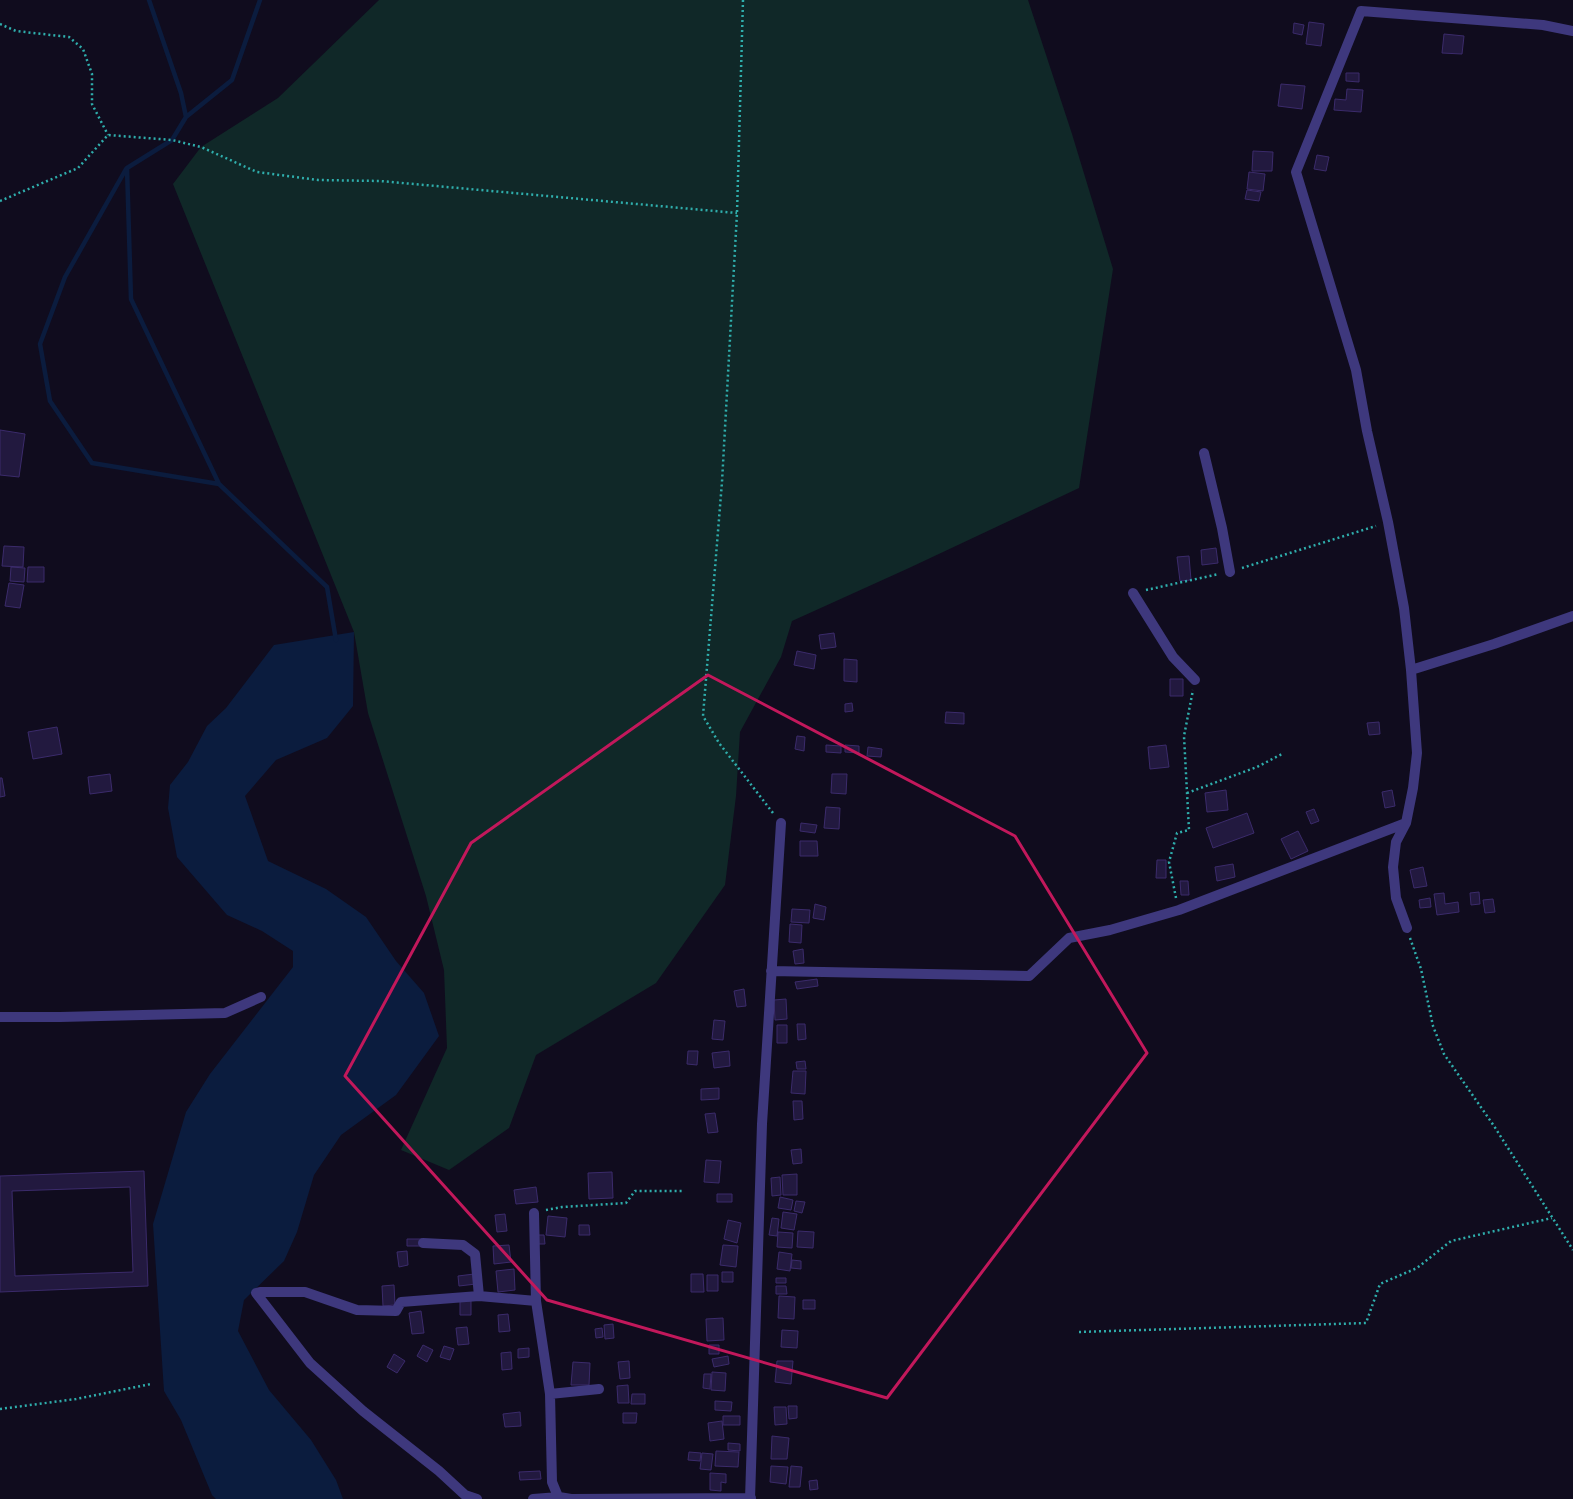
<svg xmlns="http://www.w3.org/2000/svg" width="1573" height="1499" viewBox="0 0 1573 1499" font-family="'DejaVu Sans',sans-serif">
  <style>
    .green { fill: #102828 }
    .water { fill: #0b1c3e }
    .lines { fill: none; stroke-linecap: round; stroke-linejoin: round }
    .stream { stroke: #0b1c3e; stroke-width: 4.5 }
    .building { fill: #22193f; stroke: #3b2b6b; fill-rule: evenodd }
    .path { stroke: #2faeac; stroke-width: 2.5; stroke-dasharray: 2 3; stroke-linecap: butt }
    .street { stroke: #3e387d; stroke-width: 10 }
    .marked { fill: none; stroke: #c2185b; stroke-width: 3; stroke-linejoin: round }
  </style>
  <rect width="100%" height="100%" fill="#100c1e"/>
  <path class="green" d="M379,0h649l44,134 41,135 -34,219 -170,80 -117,53 -11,36 -41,75 -4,64 -11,89 -69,98 -120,72 -27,73 -60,42 -48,-20 46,-102 -3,-78 -18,-74 -58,-183 -14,-81 -181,-448 28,-37 77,-49z"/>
  <path class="water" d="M354,632l-1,74 -26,32 -51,22 -31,36 23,65 58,28 40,28 30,44 28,32 15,43 -43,59 -55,40 -27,40 -17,57 -13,29 -40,39 -6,31 31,59 42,50 25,40 7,19h-127l-4,-4 -31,-75 -17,-29 -11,-167 33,-112 24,-38 83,-107v-16l-31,-20 -35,-16 -50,-58 -9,-49 2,-23 18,-23 19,-36 19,-18 48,-63z"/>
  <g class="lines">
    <path class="stream" d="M149,0l32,93 5,24
      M260,0l-28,80 -46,37 -14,23 -45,28 4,131 88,185 108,103 9,53
      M126,169l-61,108 -25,67 10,57 42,62 127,21"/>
  </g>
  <path class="building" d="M1309,22l15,2 -3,22 -15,-2z
    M1294,23l10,2 -2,10 -9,-2z
    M1444,34l20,2 -2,18 -20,-1z
    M1346,73h13v9l-13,-1z
    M1281,84l24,2 -3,23 -24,-3z
    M1347,89l16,1 -2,22 -27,-2 1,-11 11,1z
    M1253,151l20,1 -1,19h-20z
    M1317,155l12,2 -3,14 -12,-2z
    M1249,172l16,2 -2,17 -16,-2z
    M1247,190l14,2 -2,9 -14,-2z
    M0,430l25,4 -6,43 -19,-2z
    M4,546l20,1 -1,20 -21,-1z
    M1216,548l2,15 -16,2 -1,-15z
    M1189,556l2,24 -11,1 -3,-24z
    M11,567l14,1 -1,14 -14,-1z
    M28,567h16v15h-17z
    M9,583l15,2 -4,23 -15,-2z
    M834,633l2,14 -15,2 -2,-14z
    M797,651l19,4 -2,14 -20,-4z
    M844,659l13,1v22l-13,-1z
    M1170,679h13v17h-13z
    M852,703l1,8 -8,1v-8z
    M946,712l18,1v11l-19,-1z
    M1379,722l1,12 -11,1 -2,-12z
    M57,727l5,27 -29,5 -5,-27z
    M797,736l8,1 -1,14 -9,-2z
    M826,745l15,1v7l-15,-1z
    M845,745l14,1v7l-14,-1z
    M1166,745l3,22 -19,2 -2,-22z
    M868,747l14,2 -1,8 -14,-1z
    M110,774l2,17 -22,3 -2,-17z
    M832,774h15l-1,20 -15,-1z
    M0,778h2l3,18 -5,1z
    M1226,790l2,20 -21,2 -2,-19z
    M1392,790l3,16 -10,2 -3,-16z
    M826,807l14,1 -1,21 -15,-1z
    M1314,809l5,12 -8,3 -5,-12z
    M1247,813l7,20 -41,15 -7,-20z
    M801,823l16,2 -2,8 -15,-2z
    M1298,831l10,20 -17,8 -10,-20z
    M800,841h17l1,15h-18z
    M1157,860h9v18h-10z
    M1233,864l2,13 -18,4 -2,-14z
    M1423,867l4,19 -13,2 -4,-18z
    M1180,881h8l1,14h-8z
    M1479,892l1,12 -9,1 -1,-12z
    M1444,893l1,11 13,-2 1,10 -22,3 -3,-21z
    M1430,898l1,9 -11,1 -1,-8z
    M1493,899l2,13 -10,1 -2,-13z
    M815,904l11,3 -2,13 -11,-2z
    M792,909l18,1 -1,13 -18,-1z
    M790,924l12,1 -1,18 -12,-1z
    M803,949l1,14 -9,1 -2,-13z
    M817,979l1,7 -21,3 -2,-7z
    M744,989l2,17 -9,1 -3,-16z
    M786,999l1,20 -12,1 -1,-20z
    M714,1020l11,1 -2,19 -11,-1z
    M797,1024h8l1,15 -8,1z
    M777,1025h10v18h-10z
    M688,1051h10l-1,14 -10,-1z
    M729,1051l1,15 -16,2 -2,-15z
    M805,1061l1,8h-9l-1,-7z
    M793,1071h13l-1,23 -14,-1z
    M719,1088v11l-18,1v-11z
    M793,1101h9l1,18 -9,1z
    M715,1113l3,19 -10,1 -3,-19z
    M801,1149l1,14 -9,1 -2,-14z
    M706,1160l15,1 -2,22 -15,-1z
    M144,1171l4,115 -148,6v-116zM130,1187l3,85 -118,4 -3,-85z
    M612,1172l1,26 -24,1 -1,-26z
    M797,1174v21h-14l-1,-20z
    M780,1177l1,18 -9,1 -1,-18z
    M536,1187l2,15 -22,2 -2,-14z
    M717,1194h15v8h-15z
    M780,1197l13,3 -2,10 -13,-2z
    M796,1201l9,1 -3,11 -8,-2z
    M783,1212l14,2 -3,16 -13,-2z
    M505,1214l2,17 -10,1 -2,-17z
    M548,1216l19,2 -2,19 -19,-2z
    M772,1218l7,1 -2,17 -8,-1z
    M728,1220l13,3 -4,20 -13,-4z
    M579,1225h10l1,10h-11z
    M798,1231l16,1 -1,16 -16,-1z
    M778,1232l15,1 -1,15 -15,-1z
    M538,1235h6l1,9h-7z
    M407,1239h15v7h-15z
    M509,1245l2,17 -17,2 -1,-18z
    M723,1245l15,1 -2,21 -16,-2z
    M407,1251l1,14 -9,2 -2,-15z
    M779,1252l13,2 -2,17 -13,-2z
    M792,1260l9,1v8l-10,-1z
    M514,1269l1,21 -17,2 -2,-21z
    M722,1272h11v10h-11z
    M474,1274l2,10 -17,2 -1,-10z
    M691,1274h12l1,18h-13z
    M707,1275h11v16h-11z
    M776,1278h10v5h-10z
    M394,1285l1,20 -12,1 -1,-20z
    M776,1286h10l1,8h-11z
    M779,1296l16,1 -1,22 -16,-1z
    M803,1300h12v9h-12z
    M460,1301h11v14h-11z
    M421,1311l3,22 -12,1 -3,-21z
    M508,1314l2,17 -11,1 -1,-17z
    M723,1318l1,22 -17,1 -1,-22z
    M613,1324l1,14 -9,1 -1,-14z
    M467,1327l2,17 -11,1 -2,-17z
    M602,1328l1,9 -7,1 -1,-9z
    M782,1330l16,1 -1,17 -16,-1z
    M423,1345l10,5 -6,12 -10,-6z
    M709,1345h10v9h-10z
    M444,1346l10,3 -4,11 -10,-3z
    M529,1348v9l-11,1v-9z
    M511,1352l1,17 -10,1 -1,-17z
    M394,1354l11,7 -8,12 -10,-6z
    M728,1356l1,8 -15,3 -2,-8z
    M629,1361l1,17 -10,1 -2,-17z
    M777,1361h16l-2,23 -16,-2z
    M573,1362l17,1 -1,22h-18z
    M712,1372l14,1 -1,18 -14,-1z
    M704,1374h7l-1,15 -7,-1z
    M628,1385l1,18h-11l-1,-17z
    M632,1394h13v10h-14z
    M715,1401l17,1 -1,9 -16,-1z
    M788,1406h9v12l-8,1z
    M774,1407h12l1,17 -12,1z
    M520,1412l1,14 -16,1 -2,-13z
    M623,1413h14l-1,10h-13z
    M723,1416h17v9h-17z
    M722,1421l2,18 -14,2 -2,-18z
    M772,1436l17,2 -2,21h-16z
    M728,1443l12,1v7l-12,-1z
    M716,1451l23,1 -1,15 -23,-1z
    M689,1452l12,1 -1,8 -12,-1z
    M702,1453l11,1 -2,16 -11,-1z
    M771,1466l17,1 -2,17 -16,-2z
    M791,1466l11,1 -2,20h-11z
    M540,1471l1,8 -21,1 -1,-8z
    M710,1473l16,1v9l-5,-1v9l-11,-1z
    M817,1480l1,9 -8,1 -1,-9z"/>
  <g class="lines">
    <path class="path" d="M743,0l-6,213 -15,269 -19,234 16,27 54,70
      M0,24l16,7 53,6 14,12 9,25v30l16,31
      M0,201l78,-33 30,-33 64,5 29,7 56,25 61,8 62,1 357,32
      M1242,568l134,-42
      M1146,590l73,-16
      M1187,793l70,-26 25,-13
      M1176,898l-7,-36 8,-29 12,-3 -5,-94 9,-46
      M1410,938l11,31 12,57 11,28 50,72 79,124
      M546,1210l16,-3 64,-4 9,-12h48
      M1079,1332l287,-9 14,-39 37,-16 34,-27 101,-23
      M0,1409l76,-10 75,-15"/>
    <path class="street" d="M1204,453l18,75 8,44
      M1133,593l40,64 22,23
      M1411,670l83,-26 79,-28
      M1407,928l-11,-30 -3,-31 3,-25 10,-19 7,-35 4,-35 -6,-83 -7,-62 -16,-86 -21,-91 -11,-61 -60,-198 65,-161 182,14 30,6
      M771,971l258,5 40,-38 41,-8 69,-20 227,-87
      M0,1017h60l165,-4 36,-16
      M534,1213l2,88 14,93 2,88 7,17
      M423,1243l40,2 12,9 4,42
      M550,1394l49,-5
      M477,1499l-12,-4 -26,-24 -76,-60 -53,-48 -54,-70 4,-1h45l52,18 39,1 5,-9 78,-6 57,5
      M533,1499l26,-2 12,2 180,-1
      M750,1499l12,-375 19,-301"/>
  </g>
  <path class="marked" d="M708,675l307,161 132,217 -260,345 -340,-98 -202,-224 126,-233z"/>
</svg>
